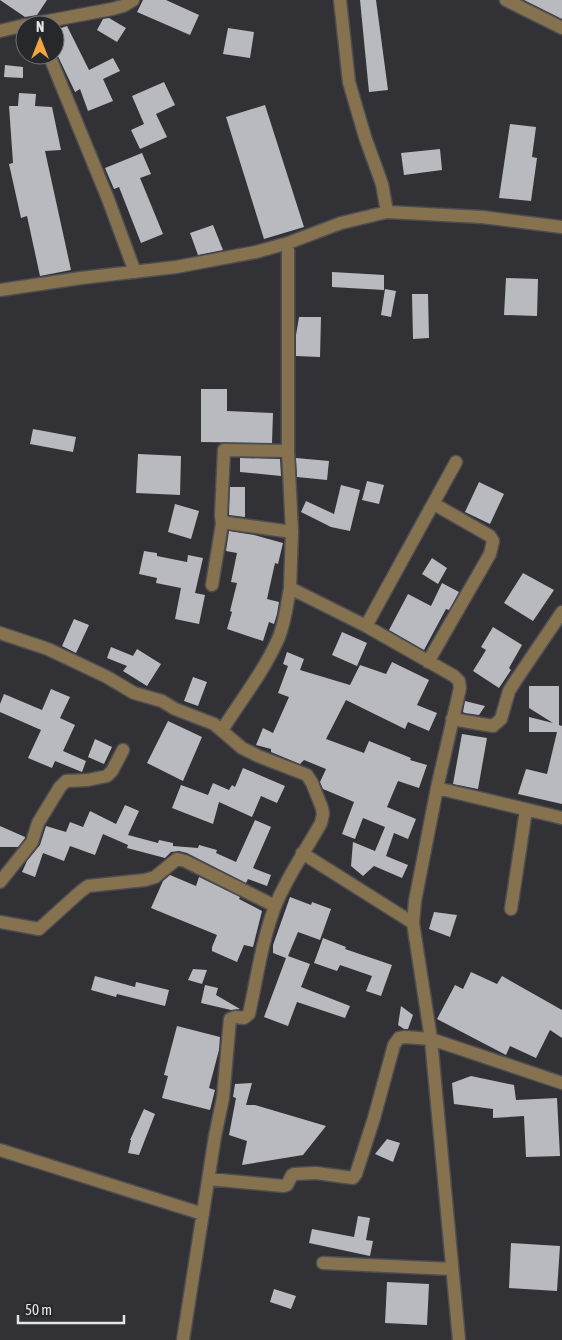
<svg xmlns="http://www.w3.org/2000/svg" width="562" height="1340" viewBox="0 0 562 1340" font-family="'Asap Condensed',sans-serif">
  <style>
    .building { fill: #b9bac0 }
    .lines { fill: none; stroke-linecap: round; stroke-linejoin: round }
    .minor-casing { stroke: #4e4e52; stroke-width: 15 }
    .minor { stroke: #87724f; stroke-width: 12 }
  </style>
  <rect width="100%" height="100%" fill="#313136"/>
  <path class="building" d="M0,0h47l-10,15 -12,2z
    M143,0h23l33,15 -9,20 -53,-23z
    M360,0h16l12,90 -19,2z
    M524,0h38v19z
    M109,18l17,10 -9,14 -20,-12 6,-11z
    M67,26l22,44 24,-12 7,13 -17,8 10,22 -25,10 -8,-22 -5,3 -20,-42v-20z
    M228,28l26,4 -4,26 -27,-4z
    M5,65l18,2v11l-19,-1z
    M164,82l11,23 -19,9 11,23 -27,12 -9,-19 13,-6 -12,-28z
    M19,93l17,1 -1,12 17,1 9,43 -16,1 26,119 -31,6 -13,-60 -6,2 -12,-54 4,-1 -4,-57h9z
    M265,105l39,122 -40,12 -38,-122z
    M510,124l26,3 -4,30 5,1 -6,43 -32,-3z
    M440,149l2,21 -38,5 -3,-22z
    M142,153l9,21 -11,4 23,56 -22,9 -22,-56 -5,2 -9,-21z
    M213,225l10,25 -25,5 -8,-22z
    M332,272l52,3v15l-52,-3z
    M506,278l32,1 -1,37 -33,-1z
    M385,289l11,2 -5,26 -10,-2z
    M412,294h16l1,44 -16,1z
    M299,317h22l-1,40 -24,-1v-21z
    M201,389h26v22l46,2 -1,30 -71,-1z
    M33,429l43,8 -3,15 -43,-8z
    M138,454l43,2 -1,39 -44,-2z
    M240,458l40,1 1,17 -41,-4z
    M296,458l33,3 -2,19 -30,-3z
    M367,481l17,4 -5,19 -17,-4z
    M479,482l25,12 -14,30 -25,-12z
    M341,485l19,5 -10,41 -19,-4 -30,-15 5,-11 28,13z
    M230,487h15v30l-16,-2z
    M175,504l24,7 -8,28 -23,-7z
    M229,531l25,4 29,8 -5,21 -3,-1 -8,36 12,3 -2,12 -3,10 -5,-2 -6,19 -36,-12 5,-17 -2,-1 7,-28 -6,-1 6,-29 -11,-2z
    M144,551l13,2v3l30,6 1,-7 15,3 -8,35 10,2 -6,29 -24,-5 6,-31 -25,-5 1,-5 -18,-4z
    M432,558l15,10 -9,16 -16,-10z
    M523,573l31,17 -21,31 -29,-18z
    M442,583l17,9 -10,18 -3,-1 -22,41 -35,-20 19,-36 23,12z
    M74,619l15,6 -13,28 -14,-7z
    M493,627l29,18 -13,23 2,2 -12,18 -26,-17 13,-21 -5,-3z
    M342,632l25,11 -10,23 -25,-11z
    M111,647l22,9 4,-7 24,15 -14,22 -24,-15 4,-5 -20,-8z
    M287,652l17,7 -4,11 50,15 10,-20 26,9 6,-12 37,18 -12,25 20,8 -8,18 -21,-9 -3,7 -59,-29 -20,39 38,14 5,-12 42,17 -1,2 17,5 -8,23 -21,-7 -11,26 29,12 -8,20 -14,-6 -8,23 22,9 -6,13 -28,-12 -11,10 -12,-10 2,-24 22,9 10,-24 -22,-9 -8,21 -13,-5 12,-32 -31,-13 -3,-7 6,-13 -22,-9 -4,4 -29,-12v-3l-15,-4 7,-17 10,5 16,-36 -11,-4 10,-27 -5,-2z
    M193,677l14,5 -9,24 -14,-5z
    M529,686h30v39l3,1v78l-44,-10 8,-25 21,5 10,-42h-28v-15l24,6 -24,-15z
    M51,689l19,8 -10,21 15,7 -12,26 23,10 -4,11 -27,-11 -3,7 -24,-10 13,-28 -41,-18v-8l4,-10 38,16z
    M465,701l20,5 -6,9 -14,-2 -2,-1z
    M168,721l34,16 -19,44 -36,-18z
    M462,734l25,4 -9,51 -25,-5z
    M95,739l17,8 -8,17 -16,-7z
    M243,768l42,18 -8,17 -16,-7 -9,21 -33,-15 -6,22 -41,-16 9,-23 27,10 5,-12 16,7 3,-5 3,2z
    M125,805l14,6 -11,24 30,8 1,-3 14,3v3l25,2 1,-3 18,5 -1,3 20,9 19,-42 14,6 2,1 -18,41 18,7 -4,11 -19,-7 -2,4 -59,-30 -8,-2 -8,1 -6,6 -38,-10 1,-3 -25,-11 -8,21 -25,-9 -6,15 -21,-8 -8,24 -13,-5 5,-11 13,-16 6,-19 20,6 4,-10 13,5 7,-16 26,13z
    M0,826l25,11v1l-7,9h-18z
    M170,875l26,11 3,-9 41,20 -1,2 23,12 -9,36 -9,-2 -7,17 -25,-11v-4l5,-12 -66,-27 12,-27z
    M290,897l21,8 1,-3 19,7 -11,31 -22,-8 -10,24 22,8 -9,23 49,19 -5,12 -48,-16 -9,24 -24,-9 22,-59 -13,-5v-8z
    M434,912l23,3 -7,22 -21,-8z
    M323,938l23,9 -1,2 47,16 -11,31 -15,-5 6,-15 -32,-11 -3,6 -23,-8z
    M193,969l14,1 -5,14 -14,-4z
    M471,972l26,12 5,-8 60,34v28l-12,-8 -14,28 -26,-12 -4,9 -69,-36 18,-34 8,4z
    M95,976l40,11 1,-5 33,8 -4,16 -48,-12 -1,3 -25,-7z
    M205,985l13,3 -2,7 24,14 -9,1 -30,-7z
    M401,1006l12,9 -5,14h-4l-6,-4z
    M177,1026l43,11 -1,13 -10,38 6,2 -5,20 -48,-12 6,-22 -4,-1z
    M471,1076l43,9 2,15 41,-2 3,58 -34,1 -2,-41 -31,2v-9l-39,-5 -2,-21z
    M252,1083l-6,22h9l71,21 -23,29 -61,10 5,-24 -18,-6 7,-37 -3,-1 2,-13z
    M144,1109l11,5 -16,41 -11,-2 3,-13h-1z
    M387,1139l13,4 -7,19 -18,-8z
    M358,1216l12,2 -4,22 7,1 -3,15 -61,-13 3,-14 42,8z
    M511,1243l49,3 -3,45 -48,-3z
    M387,1282l42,2 -2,41 -42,-2z
    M274,1289l22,7 -5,13 -21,-7z"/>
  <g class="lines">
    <g class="minor-casing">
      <path id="minor" d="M340,0l9,82 16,55 17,47 5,28
        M506,0l56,28
        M27,25l85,-16 11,-3 10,-6
        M0,31l25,-6
        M49,55l59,144 27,73
        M288,243v208l4,81 -2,56 76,38 88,50 5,5 1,7 -23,100 -22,113 -2,22 18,116 28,301
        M0,290l81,-12 95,-11 80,-15 32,-9 53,-20 46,-11 95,5 80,10
        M228,523l64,9
        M212,585l10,-61 -1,-9 3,-65 64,1
        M366,626l90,-164
        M0,633l48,16 59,28 27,16 28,8 13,8 39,15 28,24 16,8 49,19 5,8 10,25 1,6 -2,9c-15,27 -33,52 -45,81 -14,35 -19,74 -27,110l-5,4 -9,-1 -5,2 -7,79 -8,38 -32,204
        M428,662l62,-108 3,-13 -3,-5 -56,-32
        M452,719l41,7 8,-7 8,-28 7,-11 46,-68
        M222,730c19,-30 43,-60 57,-93 6,-15 8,-32 11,-49
        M437,788l125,30
        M302,853l111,70
        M0,882l32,-40 6,-19 22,-36 6,-6 22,-1 19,-4 5,-5 11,-21
        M511,909l15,-99
        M0,922l39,7 41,-37 8,-6 57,-6 10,-3 22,-18 8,2 90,45
        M0,1150l203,64
        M209,1179l75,7 3,-1 5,-10 2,-1 22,-1 37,5 3,-4 18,-56 20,-73 5,-7 6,-1 26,2 131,44
        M323,1263l129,6"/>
    </g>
    <use href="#minor" class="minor"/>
  </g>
  <g transform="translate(40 40)"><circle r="24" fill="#27282c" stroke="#737477"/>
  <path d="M0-4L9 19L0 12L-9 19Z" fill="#efa73e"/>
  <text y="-8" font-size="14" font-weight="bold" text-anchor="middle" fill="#e4e5e8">N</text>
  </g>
  <path d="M18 1315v8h106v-8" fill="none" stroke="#e4e5e8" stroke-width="2.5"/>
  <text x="25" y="1315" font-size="15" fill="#e4e5e8" stroke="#27282c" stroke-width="4" paint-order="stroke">50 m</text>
</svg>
